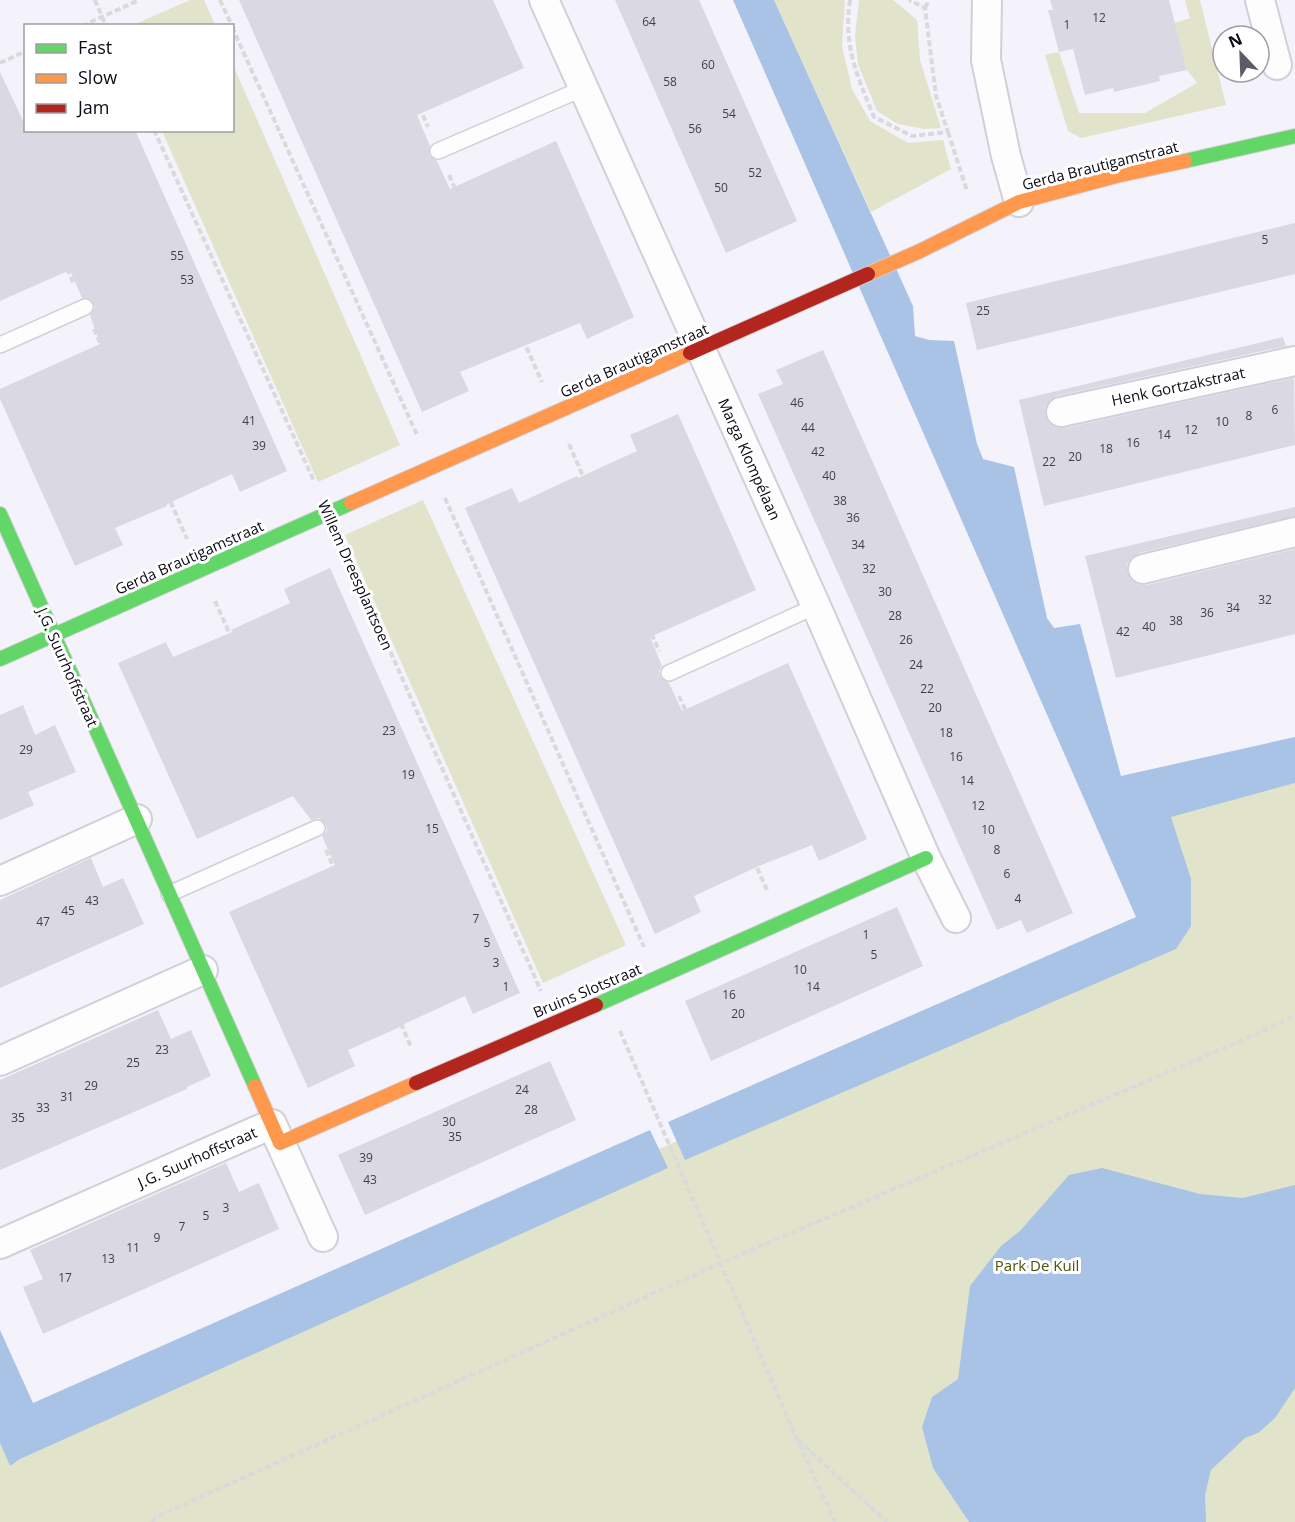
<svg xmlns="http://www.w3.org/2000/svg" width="1295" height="1522" viewBox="0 0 1295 1522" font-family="'Open Sans',sans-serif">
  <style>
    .green { fill: #e1e4ca }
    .water { fill: #a9c3e7 }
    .building { fill: #dad8e3 }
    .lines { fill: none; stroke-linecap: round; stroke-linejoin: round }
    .lane-casing { stroke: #d1cfda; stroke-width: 18 }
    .street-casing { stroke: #d1cfda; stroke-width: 32 }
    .fast-casing { stroke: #d1cfda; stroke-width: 16 }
    .slow-casing { stroke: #d1cfda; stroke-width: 16 }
    .jam-casing { stroke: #d1cfda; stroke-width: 16 }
    .path { stroke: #dad9db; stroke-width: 4; stroke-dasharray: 6 3; stroke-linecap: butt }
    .lane { stroke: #fdfdfe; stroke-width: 15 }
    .street { stroke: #fdfdfe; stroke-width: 28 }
    .fast { stroke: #63d668; stroke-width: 14 }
    .slow { stroke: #ff974d; stroke-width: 14 }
    .jam { stroke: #b3261e; stroke-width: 14 }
    .labels { text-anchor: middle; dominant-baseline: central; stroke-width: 6; stroke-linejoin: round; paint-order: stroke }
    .number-label { font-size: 12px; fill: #413e4a }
    .street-label { font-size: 15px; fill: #0d0a16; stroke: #fff }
    .park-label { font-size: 15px; fill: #4d520b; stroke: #fff }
  </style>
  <rect width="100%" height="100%" fill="#f4f2fa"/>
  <path class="green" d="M190,0h14l11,25h-82z
    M774,0h71l-3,46 10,43 18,32 38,22 35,-3 8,29 -80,43z
    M859,0h34l24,20 3,40 21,68 -17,1 -26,-5 -21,-13 -19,-47 -3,-28z
    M1185,0h15l26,105 -145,33 -13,-7 -23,-76 14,-3 20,61h66l52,-30 -10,-13 -12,-47 15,-5z
    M233,65l167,380 -82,37 -156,-351 70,-1z
    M423,500l203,445 -83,38 -198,-448z
    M1295,759v763h-1295v-79l10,23 10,-7v-29l1144,-503 -23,-133z"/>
  <path class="water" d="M733,0h41l139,306 2,30 14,4 25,1 23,103 6,15 31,8 33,151 7,10 26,-4 41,152 174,-39v46l-124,34 20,62v47l-15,23 -491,211 -17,-38 468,-205z
    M650,1130l18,38 -648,291 -10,7 -10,-23v-113l33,73z
    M1102,1168l98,26 43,4 52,-13v203l-20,30 -17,15 -13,5 -34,32 -6,25 1,27h-237l-36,-54 -11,-41 10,-30 26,-18 12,-93 31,-40 19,-15 49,-56z"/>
  <path class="building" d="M239,0h254l31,68 -107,47 13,31 -1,9 8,6 13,28 106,-48 78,176 -47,22 -7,-16 -120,49 9,19 -47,21z
    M615,0h84l98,221 -71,32z
    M1050,0h119l18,70 -28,6 1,5 -46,11 -1,-4 -28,7 -12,-46 -14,3 -11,-42h5z
    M0,72l26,55v3h109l152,341 -47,21 -8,-18 -65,30v2l-52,22 8,17 -48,21 -75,-167v-10l100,-45 -10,-29 5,-8 -4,-7 -9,-2 -12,-28 -70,31z
    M1295,223v51l-318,76 -11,-47z
    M1283,337l3,9 -229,50 -7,4 -5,8v7l4,8 8,5h8l229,-50 1,67 -251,61 -25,-106z
    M823,350l250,563 -46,20 -6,-13 -24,10 -239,-536 25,-10 -7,-14z
    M678,414l78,176 -106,47 12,29 -3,5 1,5 4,5 5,2 13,28 106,-48 79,176 -48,22 -7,-16 -53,21 -65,30 7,16 -46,22 -190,-426 47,-20 7,15 58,-27 1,2 59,-27 -7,-16z
    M1295,507v9l-156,37 -8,5 -4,6v8l5,9 7,4h8l148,-36v85l-179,44 -31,-122z
    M330,568l190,425 -47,21 -8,-18 -65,30v1l-52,23 7,16 -47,22 -79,-176 106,-47 -13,-29 5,-6 -1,-5 -7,-7 -8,2 -18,-24 -96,43 -79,-176 48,-21 7,15 59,-25 -1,-2 59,-27 -6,-14z
    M23,705l12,30 20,-10 21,47 -48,20 6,13 -34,15v-105z
    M91,858l12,29 20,-9 21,46 -144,64v-88z
    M897,907l26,59 -212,95 -26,-60z
    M158,1010l13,29 20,-9 20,46 -24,11v2l-187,81v-90z
    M550,1061l26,59 -211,95 -27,-60z
    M226,1163l13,29 20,-9 20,46 -236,105 -20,-47 20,-8 -13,-29z"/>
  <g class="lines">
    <g class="lane-casing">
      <path id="lane" d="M438,151l146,-63
        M0,345l85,-38
        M669,673l147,-67
        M169,894l148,-66"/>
    </g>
    <g class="street-casing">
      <path id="street" d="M544,0l272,606 110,252 30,60
        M987,0l-1,60 20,96 13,46
        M1260,0l17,65
        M1061,412l234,-51
        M1143,569l152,-37
        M0,881l137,-62
        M0,1061l203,-91
        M0,1244l272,-120 51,113"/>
    </g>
    <g class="fast-casing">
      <path id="fast" d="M1185,161l110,-25
        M0,514l255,572
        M0,659l351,-156
        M596,1005l330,-147"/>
    </g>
    <g class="slow-casing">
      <path id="slow" d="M868,274l52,-23 99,-49 97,-26 69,-15
        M351,503l339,-150
        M255,1086l25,57 136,-60"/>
    </g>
    <g class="jam-casing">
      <path id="jam" d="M690,353l178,-79
        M416,1083l180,-78"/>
    </g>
    <path class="path" d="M95,0l11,26
      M220,0l12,26
      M372,0l56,127
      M850,0c-7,45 7,76 24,117l38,19 36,-4 -12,-36 -11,-88 -16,-8
      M925,8l4,-8
      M82,26l57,-26
      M232,27l186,410
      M0,63l26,-12
      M0,121l74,163
      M154,130l160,351
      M948,132l19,59
      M449,175l93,207
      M94,329l93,210
      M569,444l90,207
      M445,498l199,449
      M343,545l198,446
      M215,601l91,204
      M679,696l89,196
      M326,850l85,197
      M620,1031l176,406 39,85
      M798,1440l89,82
      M152,1522l4,-5 565,-254 536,-229 38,-18"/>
    <use href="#lane" class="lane"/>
    <use href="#street" class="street"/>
    <use href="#fast" class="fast"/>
    <use href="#slow" class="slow"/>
    <use href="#jam" class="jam"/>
  </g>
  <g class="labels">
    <g class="number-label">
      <text x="1099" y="17">12</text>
      <text x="649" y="21">64</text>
      <text x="1067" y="24">1</text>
      <text x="708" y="64">60</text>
      <text x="670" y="81">58</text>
      <text x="729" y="113">54</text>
      <text x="695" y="128">56</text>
      <text x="755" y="172">52</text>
      <text x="721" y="187">50</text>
      <text x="1265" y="239">5</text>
      <text x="177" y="255">55</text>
      <text x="187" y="279">53</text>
      <text x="983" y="310">25</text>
      <text x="797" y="402">46</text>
      <text x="1275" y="409">6</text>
      <text x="1249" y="415">8</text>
      <text x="249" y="420">41</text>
      <text x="1222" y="421">10</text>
      <text x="808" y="427">44</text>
      <text x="1191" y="429">12</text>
      <text x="1164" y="434">14</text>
      <text x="1133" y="442">16</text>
      <text x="259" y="445">39</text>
      <text x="1106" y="448">18</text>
      <text x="818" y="451">42</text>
      <text x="1075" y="456">20</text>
      <text x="1049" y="461">22</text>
      <text x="829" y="475">40</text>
      <text x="840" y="500">38</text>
      <text x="853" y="517">36</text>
      <text x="858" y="544">34</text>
      <text x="869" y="568">32</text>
      <text x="885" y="591">30</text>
      <text x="1265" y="599">32</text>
      <text x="1233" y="607">34</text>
      <text x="1207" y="612">36</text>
      <text x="895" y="615">28</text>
      <text x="1176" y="620">38</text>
      <text x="1149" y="626">40</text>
      <text x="1123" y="631">42</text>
      <text x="906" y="639">26</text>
      <text x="916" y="664">24</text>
      <text x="927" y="688">22</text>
      <text x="935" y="707">20</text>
      <text x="389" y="730">23</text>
      <text x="946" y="732">18</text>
      <text x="26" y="749">29</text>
      <text x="956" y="756">16</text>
      <text x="408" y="774">19</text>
      <text x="967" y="780">14</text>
      <text x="978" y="805">12</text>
      <text x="432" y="828">15</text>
      <text x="988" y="829">10</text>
      <text x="997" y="849">8</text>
      <text x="1007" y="873">6</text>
      <text x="1018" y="898">4</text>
      <text x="92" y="900">43</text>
      <text x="68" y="910">45</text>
      <text x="476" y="918">7</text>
      <text x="43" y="921">47</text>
      <text x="866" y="934">1</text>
      <text x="487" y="942">5</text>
      <text x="874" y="954">5</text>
      <text x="496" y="962">3</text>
      <text x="800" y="969">10</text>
      <text x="506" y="986">1</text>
      <text x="813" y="986">14</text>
      <text x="729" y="994">16</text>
      <text x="738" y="1013">20</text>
      <text x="162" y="1049">23</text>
      <text x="133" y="1062">25</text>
      <text x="91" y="1085">29</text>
      <text x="522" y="1089">24</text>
      <text x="67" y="1096">31</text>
      <text x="43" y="1107">33</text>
      <text x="531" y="1109">28</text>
      <text x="18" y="1117">35</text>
      <text x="449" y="1121">30</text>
      <text x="455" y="1136">35</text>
      <text x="366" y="1157">39</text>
      <text x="370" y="1179">43</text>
      <text x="226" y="1207">3</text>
      <text x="206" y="1215">5</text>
      <text x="182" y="1226">7</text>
      <text x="157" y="1237">9</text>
      <text x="133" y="1247">11</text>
      <text x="108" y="1258">13</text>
      <text x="65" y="1277">17</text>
    </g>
    <g class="street-label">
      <text transform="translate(1100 165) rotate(-14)">Gerda Brautigamstraat</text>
      <text transform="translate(634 360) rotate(-24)">Gerda Brautigamstraat</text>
      <text transform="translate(1178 386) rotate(-12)">Henk Gortzakstraat</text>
      <text transform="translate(750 459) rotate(66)">Marga Klompélaan</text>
      <text transform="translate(189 557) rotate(-24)">Gerda Brautigamstraat</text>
      <text transform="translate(356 575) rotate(66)">Willem Dreesplantsoen</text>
      <text transform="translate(68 667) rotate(66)">J.G. Suurhoffstraat</text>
      <text transform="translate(587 990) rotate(-23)">Bruins Slotstraat</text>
      <text transform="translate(197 1157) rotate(-24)">J.G. Suurhoffstraat</text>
    </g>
    <g class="park-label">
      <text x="1037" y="1265">Park De Kuil</text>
    </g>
  </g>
  <rect x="24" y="24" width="210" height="108" fill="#ffffff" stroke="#9e9da2" stroke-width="1.5"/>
  <rect x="36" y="44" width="30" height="9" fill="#63d668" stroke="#9e9da2" stroke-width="1.5"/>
  <text x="78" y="54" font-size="18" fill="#0d0a16">Fast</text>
  <rect x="36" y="74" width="30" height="9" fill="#ff974d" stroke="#9e9da2" stroke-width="1.5"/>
  <text x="78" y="84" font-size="18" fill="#0d0a16">Slow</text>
  <rect x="36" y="104" width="30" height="9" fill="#b3261e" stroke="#9e9da2" stroke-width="1.5"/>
  <text x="78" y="114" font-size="18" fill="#0d0a16">Jam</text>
  <g transform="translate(1241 54) rotate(337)"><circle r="28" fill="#ffffff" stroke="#9e9da2" stroke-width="1.5"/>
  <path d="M0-4.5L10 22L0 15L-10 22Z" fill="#5e5b66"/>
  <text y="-9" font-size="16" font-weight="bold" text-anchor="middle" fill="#0d0a16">N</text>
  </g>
</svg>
